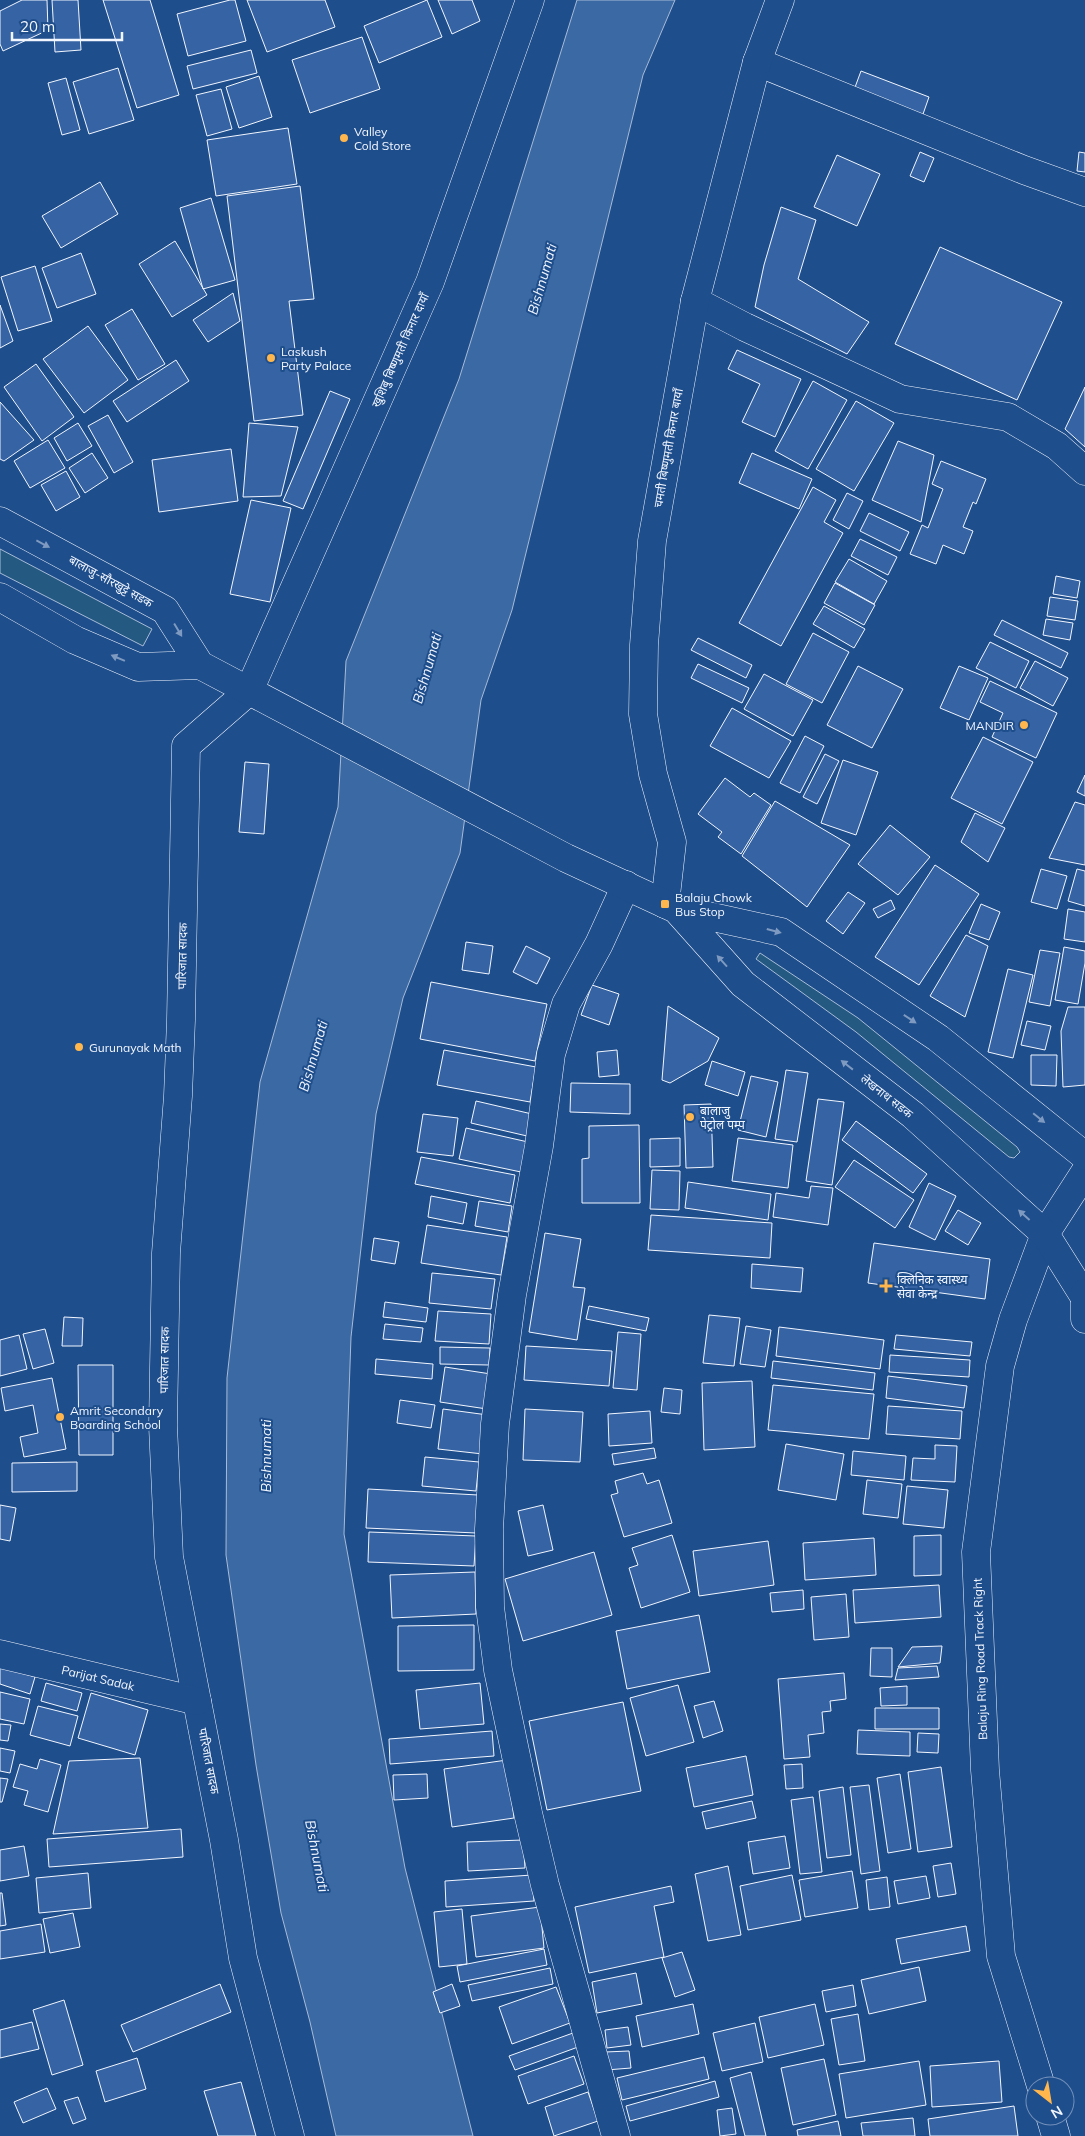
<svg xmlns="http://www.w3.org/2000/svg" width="1085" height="2136" viewBox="0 0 1085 2136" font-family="Mulish,'Noto Sans Devanagari',sans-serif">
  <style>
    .green { fill: #245a82; stroke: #a8bbd7 }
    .water { fill: #3b69a3; stroke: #a8bbd7 }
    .building { fill: #3563a3; stroke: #f2f6ff }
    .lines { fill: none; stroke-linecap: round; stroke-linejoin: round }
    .minor-casing { stroke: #f2f6ff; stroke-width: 29 }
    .major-casing { stroke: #f2f6ff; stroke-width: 29 }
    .highway-casing { stroke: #f2f6ff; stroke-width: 29 }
    .minor { stroke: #1f4e8c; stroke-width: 28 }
    .major { stroke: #1f4e8c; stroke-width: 28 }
    .highway { stroke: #1f4e8c; stroke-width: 28 }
    .oneway { fill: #7e9ac0 }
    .poi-dot { fill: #ffb74d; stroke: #1f4e8c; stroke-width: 2 }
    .labels { text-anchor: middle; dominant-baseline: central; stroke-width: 4; stroke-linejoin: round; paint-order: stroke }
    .poi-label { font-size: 12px; fill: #f2f6ff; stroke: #1f4e8c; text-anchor: start }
    .street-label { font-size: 12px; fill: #f2f6ff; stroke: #1f4e8c }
    .water-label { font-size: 14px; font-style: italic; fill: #f2f6ff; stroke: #1f4e8c }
  </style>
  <rect width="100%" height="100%" fill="#1f4e8c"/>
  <path class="green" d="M0,549l152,80 -9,17 -143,-73z
    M760,953l98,65 159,129 3,5 -6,6 -5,-1 -153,-125 -100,-73z"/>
  <path class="water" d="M577,0h98l-32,75 -131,535 -31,90 -21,153 -57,145 -27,116 -25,223 -7,197 61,334 68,268h-137l-26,-114 -29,-109 -25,-148 -30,-210 1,-177 33,-296 78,-275 8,-146 113,-282z"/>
  <path class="building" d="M22,0h25l1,30 -45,21 -3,-7v-33z
    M52,0h26l3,50 -26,2z
    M103,0h47l29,95 -42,13z
    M230,0h5l11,41 -58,15 -11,-42z
    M247,0h78l10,27 -68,25z
    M427,0l15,37 -63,26 -15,-37z
    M438,0h34l8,21 -28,13z
    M362,37l18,52 -70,24 -18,-53z
    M251,50l6,23 -64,16 -6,-23z
    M118,68l16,52 -45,14 -16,-52z
    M861,71l68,26 -7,20 -68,-27z
    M259,76l13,41 -33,11 -13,-41z
    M66,78l14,52 -18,5 -14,-52z
    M221,89l11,40 -25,7 -11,-41z
    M288,128l9,56 -81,12 -9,-56z
    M920,152l14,6 -10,24 -14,-6z
    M1079,152l6,1v19l-8,-1z
    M837,155l43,19 -23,52 -43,-19z
    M100,182l18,32 -57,34 -19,-32z
    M300,186l14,113 -25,2 14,114 -49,6 -27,-225z
    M211,198l24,82 -32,9 -23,-81z
    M781,207l35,13 -18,59 71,43 -22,32 -92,-47 9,-42z
    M175,241l32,54 -35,22 -33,-53z
    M940,247l122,55 -45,98 -122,-56z
    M81,253l15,41 -39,14 -15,-40z
    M35,266l17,55 -34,10 -17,-54z
    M233,293l7,28 -32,21 -15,-22z
    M0,305l13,36 -13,7z
    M132,309l33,55 -27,16 -33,-55z
    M88,326l40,54 -44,33 -41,-54z
    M737,350l64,29 -26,58 -33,-15 18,-38 -32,-15z
    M176,360l13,21 -62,41 -14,-21z
    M36,364l38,53 -32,24 -38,-54z
    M813,381l34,19 -39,69 -33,-18z
    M1085,387v60l-20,-18z
    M330,391l20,8 -47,110 -20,-8z
    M856,401l38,22 -40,68 -38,-22z
    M0,402l34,38 -30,21 -4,-2z
    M108,415l25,47 -19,11 -26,-47z
    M78,423l14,23 -25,15 -13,-23z
    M249,423l49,4 -17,69 -38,1z
    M48,440l17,28 -35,20 -16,-27z
    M898,441l36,14 -13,67 -49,-22z
    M231,449l7,52 -79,11 -7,-52z
    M92,453l16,25 -23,15 -16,-25z
    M752,453l60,26 -13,30 -60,-26z
    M941,461l45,18 -10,25 -3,-2 -10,25 10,4 -9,23 -21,-9 -7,19 -26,-10 12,-29 6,3 15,-39 -11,-5z
    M66,471l14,26 -24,14 -15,-26z
    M813,487l23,13 -12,22 19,11 -62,113 -42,-23z
    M847,493l16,8 -14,28 -16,-9z
    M251,500l40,8 -21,94 -40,-8z
    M869,513l40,19 -9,19 -40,-20z
    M860,539l37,18 -9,18 -37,-19z
    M849,559l38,22 -13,23 -39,-22z
    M1056,576l24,5 -3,17 -24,-4z
    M835,583l40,22 -11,20 -40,-22z
    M1050,597l28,4 -3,19 -28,-4z
    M824,606l41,23 -11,19 -41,-24z
    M1046,619l27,4 -3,17 -27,-5z
    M1002,620l66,33 -7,15 -67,-33z
    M813,633l36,19 -27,51 -36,-19z
    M698,638l54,27 -6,13 -55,-28z
    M990,642l39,19 -13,27 -40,-20z
    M1035,661l33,17 -15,28 -33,-18z
    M698,664l51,24 -7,15 -51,-25z
    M858,666l45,23 -31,59 -45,-23z
    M959,666l29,12 -19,42 -29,-12z
    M764,674l49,26 -20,36 -49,-27z
    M990,681l67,32 -21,45 -44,-21 11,-24 -23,-11z
    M732,708l59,33 -22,37 -59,-32z
    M805,736l19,10 -24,47 -20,-10z
    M983,737l50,25 -31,62 -51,-26z
    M825,754l14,7 -22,43 -14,-7z
    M843,760l35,12 -22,63 -35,-12z
    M245,762l24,2 -5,70 -25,-2z
    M1085,775v21l-8,-4z
    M725,778l25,19 4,-4 17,12 -30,49 -23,-17 4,-5 -24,-18z
    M775,801l75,44 -43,62 -65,-51z
    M1075,802l10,3v60l-36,-7z
    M975,813l30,15 -17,34 -27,-20z
    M890,825l40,32 -32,38 -40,-31z
    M935,865l44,29 -60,91 -44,-28z
    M1041,869l26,7 -10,33 -26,-7z
    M1077,869l8,2v35l-17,-5z
    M848,892l17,11 -22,31 -17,-13z
    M891,900l4,9 -17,9 -5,-9z
    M981,904l19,8 -11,28 -20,-7z
    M1068,909l17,3v30l-21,-3z
    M966,935l22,11 -23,71 -35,-21z
    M466,942l27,4 -4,28 -27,-4z
    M526,946l24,12 -13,26 -24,-12z
    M1064,947l21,4v12l-7,41 -23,-4z
    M1040,950l20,3 -10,53 -21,-4z
    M1008,969l25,6 -20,83 -25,-6z
    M431,982l116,22 -12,57 -115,-22z
    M592,985l27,9 -10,31 -28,-10z
    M668,1006l51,32 -11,23 -38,22 -8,-3z
    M1068,1007h17v78l-22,2 -2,-56z
    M1027,1021l24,5 -6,24 -24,-5z
    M444,1050l92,17 -6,35 -93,-17z
    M617,1050l2,25 -20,2 -2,-25z
    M1031,1055h26l-1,31 -25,-1z
    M712,1061l33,11 -7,24 -33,-11z
    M786,1070l22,3 -11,69 -22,-3z
    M751,1076l27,6 -12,55 -28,-7z
    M571,1083l59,1v30l-60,-2z
    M818,1099l26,3 -12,83 -26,-4z
    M476,1101l56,13 -5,22 -56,-13z
    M711,1104l2,63 -27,1 -2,-63z
    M423,1114l35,4 -5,38 -36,-4z
    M856,1121l71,53 -14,19 -71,-53z
    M639,1125l1,78h-58v-44l7,-1v-32z
    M466,1128l62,14 -7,30 -62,-13z
    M680,1138v28l-30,1v-28z
    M738,1138l55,7 -5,43 -56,-7z
    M421,1157l94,18 -5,28 -95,-19z
    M854,1160l60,40 -19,28 -60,-41z
    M652,1170l28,1 -1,39 -29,-1z
    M688,1182l83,12 -3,26 -83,-12z
    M929,1183l27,13 -21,44 -26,-13z
    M811,1186l22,2 -5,37 -55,-8 3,-24 33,5z
    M431,1196l36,7 -4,21 -35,-7z
    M479,1201l33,5 -4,26 -33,-6z
    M958,1210l23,13 -13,22 -23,-14z
    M651,1215l121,8 -2,35 -122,-8z
    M427,1225l80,12 -6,38 -80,-12z
    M545,1233l36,6 -8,48 12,1 -8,52 -48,-8z
    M374,1238l25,4 -4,22 -24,-4z
    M874,1243l116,16 -5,40 -117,-16z
    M752,1264l51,4 -2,24 -50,-4z
    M432,1273l63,6 -4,30 -62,-6z
    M385,1302l43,6 -2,14 -43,-5z
    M589,1306l60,12 -3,13 -60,-12z
    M438,1311l53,3 -2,30 -54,-3z
    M709,1315l31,3 -6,48 -31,-3z
    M64,1317l19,1 -1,28h-20z
    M385,1324l38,4 -2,14 -38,-3z
    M746,1326l25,4 -6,37 -25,-3z
    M779,1327l105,13 -4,29 -104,-13z
    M45,1329l9,34 -21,6 -10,-35z
    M618,1332l23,2 -4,56 -24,-2z
    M19,1335l8,34 -27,7v-36z
    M896,1335l76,7 -2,14 -76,-7z
    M526,1346l86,5 -3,35 -85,-6z
    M440,1347l50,1 -1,17 -49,-1z
    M890,1355l80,5 -1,17 -80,-5z
    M376,1359l57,5 -1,15 -57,-5z
    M773,1361l102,12 -2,17 -102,-12z
    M78,1365h35v90h-34z
    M445,1367l46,7 -4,35 -47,-7z
    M888,1376l79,10 -3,22 -78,-10z
    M52,1378l14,71 -42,8 -4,-20 18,-4 -5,-28 -28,6 -4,-23z
    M752,1381l3,66 -51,3 -2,-67z
    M773,1385l101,9 -5,45 -101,-9z
    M664,1388l18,2 -2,24 -19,-2z
    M400,1400l35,5 -4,23 -34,-5z
    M888,1406l74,5 -2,28 -74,-5z
    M443,1409l45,6 -5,39 -45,-5z
    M525,1409l58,3 -3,50 -57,-2z
    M650,1411l2,32 -43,3 -1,-32z
    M786,1444l58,10 -8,46 -58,-10z
    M935,1445l22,1 -2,36 -44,-2 2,-22 22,1z
    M654,1448l2,10 -42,7 -2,-11z
    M853,1451l53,5 -2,24 -53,-5z
    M425,1457l54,5 -3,29 -54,-5z
    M77,1462v29l-65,1v-29z
    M643,1473l4,11 12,-4 13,43 -48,14 -13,-42 7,-2 -3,-12z
    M867,1480l35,4 -4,34 -35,-4z
    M907,1486l41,4 -4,38 -41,-4z
    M368,1489l110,6 -2,38 -110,-5z
    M0,1505l16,3 -6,33 -10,-2z
    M543,1505l10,45 -25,6 -10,-45z
    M369,1532l107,4 -2,30 -106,-4z
    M672,1535l18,57 -49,16 -12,-40 9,-3 -6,-17z
    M941,1535v40l-27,1v-40z
    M874,1538l2,37 -71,5 -2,-37z
    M768,1541l6,44 -75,11 -6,-45z
    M594,1552l18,63 -89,26 -18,-62z
    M475,1572l1,42 -84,4 -2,-43z
    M939,1585l2,32 -86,6 -2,-33z
    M803,1590l1,19 -32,3 -2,-19z
    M846,1594l3,43 -35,3 -3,-43z
    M699,1615l11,57 -83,17 -11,-58z
    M474,1625v45l-76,1v-45z
    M942,1646l-2,17 -42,4 14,-20z
    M871,1648h21v29l-22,-1z
    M0,1666l35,11 -5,17 -30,-10z
    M937,1666l2,11 -44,3 3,-12z
    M844,1673l2,26 -16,2 1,10 -9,1 2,21 -16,2 2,22 -26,2 -6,-80z
    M46,1683l36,10 -5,18 -36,-10z
    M480,1683l4,41 -64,5 -4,-39z
    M678,1685l16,57 -48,14 -16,-58z
    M907,1686v19l-26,1 -1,-18z
    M0,1692l30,7 -6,25 -24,-5z
    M91,1693l57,17 -13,45 -57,-17z
    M714,1701l9,30 -20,7 -9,-32z
    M623,1702l18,89 -94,19 -18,-89z
    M38,1706l40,10 -8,30 -40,-11z
    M875,1708h64v21h-64z
    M0,1724l11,1 -3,16 -8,-1z
    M858,1730l52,2v24l-53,-2z
    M492,1731l2,25 -104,8 -1,-25z
    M918,1733l21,1 -1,19 -21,-1z
    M0,1748l15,3 -5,22 -10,-2z
    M746,1756l7,39 -59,12 -8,-39z
    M140,1758l8,70 -95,6 16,-73z
    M40,1759l21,6 -13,47 -24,-7 4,-14 -15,-4 7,-23 17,5z
    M507,1760l7,58 -62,9 -8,-58z
    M802,1764l1,24 -17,1 -2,-24z
    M941,1767l11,80 -34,5 -10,-80z
    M427,1774l1,24 -34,2 -1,-25z
    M900,1774l11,75 -23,4 -11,-75z
    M0,1778l8,1 -6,23h-2z
    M869,1785l11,86 -19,3 -11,-87z
    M843,1787l8,68 -24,3 -8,-67z
    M813,1797l9,75 -22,2 -9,-74z
    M752,1801l4,17 -50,11 -4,-17z
    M181,1829l2,28 -134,10 -2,-28z
    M785,1836l5,32 -37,6 -5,-32z
    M523,1840l2,28 -57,3 -1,-29z
    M24,1846l5,30 -29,5v-31z
    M951,1863l5,31 -18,3 -5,-31z
    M728,1866l13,69 -33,6 -13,-67z
    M852,1871l6,37 -53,9 -6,-37z
    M88,1873l3,35 -52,5 -3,-35z
    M532,1875l2,26 -88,6 -1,-26z
    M792,1875l9,45 -53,10 -8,-44z
    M926,1876l4,22 -32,6 -4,-23z
    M887,1877l3,30 -21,3 -3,-30z
    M671,1886l3,16 -20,4 10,51 -75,16 -14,-66z
    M0,1893h2l4,32 -6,1z
    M540,1907l4,41 -68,9 -5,-41z
    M462,1909l5,55 -28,3 -5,-55z
    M73,1913l7,34 -30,6 -7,-34z
    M41,1924l4,28 -45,7v-28z
    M966,1926l4,25 -69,13 -5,-25z
    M544,1949l3,16 -87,17 -3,-16z
    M682,1952l13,38 -20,7 -13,-39z
    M919,1967l7,34 -57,13 -8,-34z
    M550,1968l3,16 -81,17 -4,-16z
    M636,1973l6,31 -45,9 -5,-31z
    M220,1984l11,28 -98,40 -12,-27z
    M452,1984l8,22 -20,7 -7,-21z
    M853,1985l3,21 -30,6 -4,-21z
    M556,1987l14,36 -58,21 -13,-37z
    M64,2000l19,65 -31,10 -19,-65z
    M693,2004l6,30 -57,13 -6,-31z
    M815,2004l9,41 -56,13 -9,-41z
    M858,2014l7,47 -26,4 -8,-46z
    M32,2022l7,27 -39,9v-28z
    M755,2023l8,39 -41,9 -9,-38z
    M628,2027l3,18 -24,3 -2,-18z
    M573,2033l5,14 -63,23 -6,-14z
    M629,2051l2,17 -25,2 -1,-18z
    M574,2056l10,28 -56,20 -10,-28z
    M704,2057l5,22 -87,21 -5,-22z
    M137,2058l9,31 -41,13 -9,-31z
    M824,2059l12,56 -43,10 -12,-57z
    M919,2061l7,44 -80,13 -7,-44z
    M999,2061l3,41 -70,5 -2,-41z
    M751,2072l15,64h-21l-15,-58z
    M715,2081l4,16 -89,24 -4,-15z
    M241,2082l15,54h-38l-14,-45z
    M47,2088l9,21 -33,14 -9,-21z
    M588,2092l10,29 -44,15 -9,-29z
    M78,2097l8,22 -13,5 -9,-23z
    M1014,2106l4,30h-88l-2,-17z
    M732,2108l4,26 -16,2 -3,-26z
    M913,2118l2,18h-52l-2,-13z
    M838,2121l3,15h-43l-1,-6z"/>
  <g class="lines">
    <g class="minor-casing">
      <g id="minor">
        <path d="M757,62l267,108 61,22"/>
        <path d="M695,301l50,26 155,72 108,18 49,29 28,25"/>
        <path d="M249,691l-63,55 -5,274 -3,76 -12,157 -3,173 6,131 55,283 19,118 47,178"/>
        <path d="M665,904l7,-62 -19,-68 -10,-60 1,-69 8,-104 43,-240 62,-239 23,-62"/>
        <path id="s1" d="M0,1654l197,47"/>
        <path d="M1041,2086l-40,-130 -16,-186 -9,-218 24,-186 13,-46 32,-86 40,-62"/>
        <path d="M1050,2116l6,20"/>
        <path d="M616,2136l-71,-251 -17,-72 -30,-143 -8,-63 -1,-78 6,-105 17,-129 27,-149 12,-92 15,-50 33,-60 27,-59"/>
      </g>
    </g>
    <g class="major-casing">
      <path id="major" d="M0,521l165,89 35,55
        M0,597l75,43 63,27 62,-2 366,193 110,51 105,23 157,106 147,118
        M249,691l181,-409 100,-282
        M676,909l67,75 170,131 132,119 39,62"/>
    </g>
    <g class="highway-casing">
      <path id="highway" d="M1085,1293v26"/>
    </g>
    <use href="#minor" class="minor"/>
    <use href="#major" class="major"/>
    <use href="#highway" class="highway"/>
  </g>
  <defs><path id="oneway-solid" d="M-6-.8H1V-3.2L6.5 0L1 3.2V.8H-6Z" transform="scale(1.25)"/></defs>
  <g class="oneway">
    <use href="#oneway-solid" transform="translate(43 544) rotate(28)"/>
    <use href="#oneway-solid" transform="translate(178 630) rotate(59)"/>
    <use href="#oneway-solid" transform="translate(118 658) rotate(-157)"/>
    <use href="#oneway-solid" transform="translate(774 931) rotate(15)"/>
    <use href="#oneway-solid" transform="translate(722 961) rotate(-132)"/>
    <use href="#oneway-solid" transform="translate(910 1019) rotate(34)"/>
    <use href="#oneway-solid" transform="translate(847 1065) rotate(-142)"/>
    <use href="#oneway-solid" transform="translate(1039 1118) rotate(39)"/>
    <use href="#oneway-solid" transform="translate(1024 1215) rotate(-138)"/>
  </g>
  <g class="poi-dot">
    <circle cx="344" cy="138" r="5"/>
    <circle cx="271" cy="358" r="5"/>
    <circle cx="1024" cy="725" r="5"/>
    <rect x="660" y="899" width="10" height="10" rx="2.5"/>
    <circle cx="79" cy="1047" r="5"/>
    <circle cx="690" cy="1117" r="5"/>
    <path d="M883.5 1278.5h5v5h5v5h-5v5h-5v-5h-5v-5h5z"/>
    <circle cx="60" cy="1417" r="5"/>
  </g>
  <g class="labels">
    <g class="poi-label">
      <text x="354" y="131">Valley<tspan x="354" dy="14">Cold Store</tspan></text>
      <text x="281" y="351">Laskush<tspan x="281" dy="14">Party Palace</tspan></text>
      <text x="1014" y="725" text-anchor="end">MANDIR</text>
      <text x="675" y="897">Balaju Chowk<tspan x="675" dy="14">Bus Stop</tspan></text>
      <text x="89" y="1047">Gurunayak Math</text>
      <text x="700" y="1110">बालाजु<tspan x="700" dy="14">पेट्रोल पम्प</tspan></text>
      <text x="897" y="1279">क्लिनिक स्वास्थ्य<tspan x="897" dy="14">सेवा केन्द्र</tspan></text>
      <text x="70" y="1410">Amrit Secondary<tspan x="70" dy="14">Boarding School</tspan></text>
    </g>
    <g class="street-label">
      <text transform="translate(400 350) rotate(-66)">खुशिबु बिष्णुमती किनार दायाँ</text>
      <text transform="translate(668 448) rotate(-80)">चमती बिष्णुमती किनार बायाँ</text>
      <text transform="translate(111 581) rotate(29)">बालाजु-सौरखुट्टे सडक</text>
      <text transform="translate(182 956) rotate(-89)">पारिजात सादक</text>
      <text transform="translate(887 1096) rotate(38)">लेखनाथ सडक</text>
      <text transform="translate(164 1360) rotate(-89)">पारिजात सादक</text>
      <text transform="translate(980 1659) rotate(-92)">Balaju Ring Road Track Right</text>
      <text stroke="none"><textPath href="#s1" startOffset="101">Parijat Sadak</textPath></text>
      <text transform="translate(209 1761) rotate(79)">पारिजात सादक</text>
    </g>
    <g class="water-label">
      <text transform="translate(542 279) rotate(-74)">Bishnumati</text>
      <text transform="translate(427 668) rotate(-74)">Bishnumati</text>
      <text transform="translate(313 1056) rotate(-74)">Bishnumati</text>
      <text transform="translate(266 1456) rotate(-90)">Bishnumati</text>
      <text transform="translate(317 1856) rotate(79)">Bishnumati</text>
    </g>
  </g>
  <g transform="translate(1050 2101) rotate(149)"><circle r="24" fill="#1f4e8c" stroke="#7391ba"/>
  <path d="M0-4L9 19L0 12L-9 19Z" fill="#ffb74d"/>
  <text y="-8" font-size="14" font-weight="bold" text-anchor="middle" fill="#f2f6ff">N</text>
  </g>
  <path d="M12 32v8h110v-8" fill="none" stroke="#f2f6ff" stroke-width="2.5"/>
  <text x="20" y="32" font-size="15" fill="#f2f6ff" stroke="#1f4e8c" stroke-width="4" paint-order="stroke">20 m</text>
</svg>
